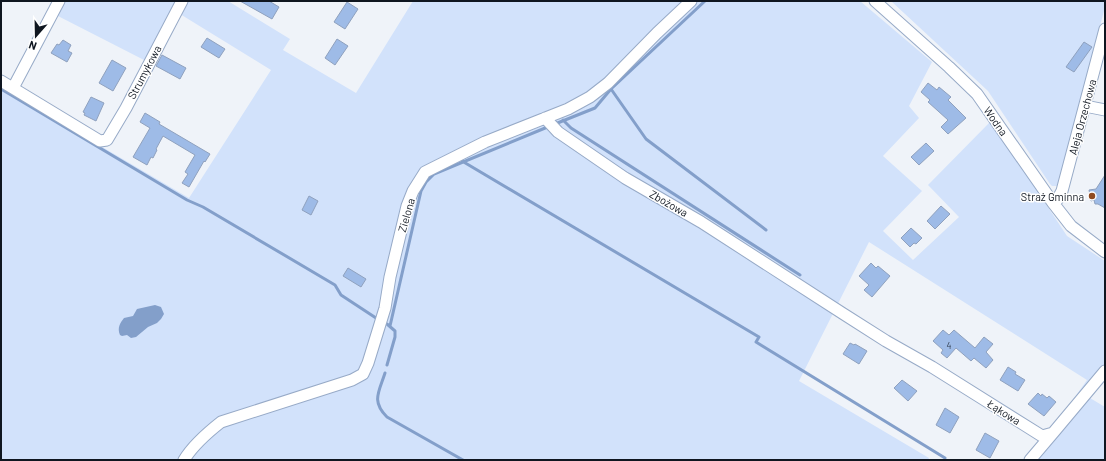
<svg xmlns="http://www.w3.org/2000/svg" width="1106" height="461" viewBox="0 0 1106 461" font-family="Barlow,sans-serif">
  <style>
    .green { fill: #d2e2fb }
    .water { fill: #839fca }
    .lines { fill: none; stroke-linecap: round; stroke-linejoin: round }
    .stream { stroke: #839fca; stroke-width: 3 }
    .building { fill: #9ebbe7; stroke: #8fa1be }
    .minor-casing { stroke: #97aac7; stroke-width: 13 }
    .minor { stroke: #fff; stroke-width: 11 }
    .poi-dot { fill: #8f4a21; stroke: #fff; stroke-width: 1.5 }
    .labels { text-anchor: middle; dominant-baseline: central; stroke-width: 3; stroke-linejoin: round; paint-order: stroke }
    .number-label { font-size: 9px; fill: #333f52 }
    .street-label { font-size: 11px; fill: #0f1620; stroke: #fff }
    .poi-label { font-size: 11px; fill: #0f1620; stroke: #fff; text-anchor: end }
  </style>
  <rect width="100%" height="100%" fill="#eff3f9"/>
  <path class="green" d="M64,1h115l-33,60 -90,-46z
    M187,1h41l62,38 -7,11 73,43 57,-92h447l72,61 -23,44 10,12 -36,38 39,35 -39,40 30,29 46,-43 -31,-32 63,-64 76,115 38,25v119l-15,18 15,9v53h-75l57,-80 -218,-138 -70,139 130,77 -1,2h-927v-376l103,64 85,50 82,-128 -91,-56z
    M891,1h214v6l-38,145 -10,34h-5l-2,-2 -62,-93z"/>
  <path class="water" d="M155,305l6,2 3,7 -3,5 -4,4 -9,4 -12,10 -5,1 -4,-3 -5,1 -2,-1c-3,-7 0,-12 4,-17l9,-2 4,-7z"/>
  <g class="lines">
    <path class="stream" d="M1,89l186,111 16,7 132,78 6,10 35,23
      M611,89l35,50 120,91
      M563,120l8,8 229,147
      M555,124l40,-16 16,-19 94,-88
      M462,161l297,176 -3,5 189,116
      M387,324l8,7v6l-8,28
      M390,326l31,-135 5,-9 8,-8 116,-48
      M385,373c-6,19 -14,28 2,44l76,43"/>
  </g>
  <path class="building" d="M240,1h29l10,6 -7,12z
    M347,2l11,7 -13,20 -11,-7z
    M207,38l18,11 -6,9 -18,-11z
    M337,39l11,7 -13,19 -10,-7z
    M63,40l8,5 -3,6 4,2 -5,9 -16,-9 6,-9 2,1z
    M1084,42l8,5 -18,25 -8,-5z
    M162,55l24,13 -6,11 -24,-13z
    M112,60l14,8 -13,23 -14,-8z
    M928,83l9,7 2,-3 12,10 -3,3 18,18 -18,16 -7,-7 7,-7 -20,-18 2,-2 -9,-8z
    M91,97l13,6 -8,18 -12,-6 1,-2 -2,-1z
    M145,113l15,9 -1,2 51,30 -5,8 -1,-1 -15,26 -7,-4 6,-9 -3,-2 10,-17 -32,-19 -7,13 1,1 -4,8 -2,-1 -4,8 -14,-8 17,-29 -10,-6z
    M926,143l8,8 -15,14 -8,-8z
    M1105,175v33l-7,-4h-3l-1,-4 -3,1 -2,-11 7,-1z
    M309,196l9,5 -7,14 -9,-5z
    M941,206l9,8 -15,15 -8,-8z
    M911,228l11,10 -6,6 -2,-1 -4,4 -9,-9z
    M871,263l5,5 2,-2 12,10 -18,21 -8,-7 5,-5 -10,-9z
    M348,268l18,11 -5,8 -18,-11z
    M943,330l6,5 5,-5 21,18 9,-11 9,7 -7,8 7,8 -7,8 -12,-10 -3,3 -15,-13 -9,10 -6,-5 2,-3 -10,-9z
    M850,343l4,2 1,-1 12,7 -8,13 -16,-10z
    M1008,367l8,5 -1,2 10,6 -7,11 -18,-11z
    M902,380l15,11 -9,10 -14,-13z
    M1038,393l3,3 1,-2 5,4 2,-2 7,6 -12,14 -16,-12z
    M945,408l14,9 -9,16 -14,-8z
    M985,433l14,8 -9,17 -14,-8z"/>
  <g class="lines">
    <g class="minor-casing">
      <path id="minor" d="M875,1l74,66 28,27 76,109 18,23 34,26
        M1,81l99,60 7,-1 19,-32 56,-107
        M13,88l46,-87
        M1085,106l20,4
        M545,118l13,14 67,46 76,44 141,91 44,28 46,26 110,69 11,-3 52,-62
        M1053,203l4,-3 5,-9 43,-162
        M184,460c9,-15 23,-27 37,-38l131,-42 11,-6 5,-11 17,-55 5,-31 17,-71 6,-15 12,-19 60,-30 83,-33 22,-12 18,-14 49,-50 34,-32
        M1030,460l23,-27"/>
    </g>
    <use href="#minor" class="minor"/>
  </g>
  <circle class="poi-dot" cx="1092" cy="196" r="4"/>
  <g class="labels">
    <g class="number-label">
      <text x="949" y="345">4</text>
    </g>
    <g class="street-label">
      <text transform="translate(144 72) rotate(-62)">Strumykowa</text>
      <text transform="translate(1082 117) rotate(-75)">Aleja Orzechowa</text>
      <text transform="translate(996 121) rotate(55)">Wodna</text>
      <text transform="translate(669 203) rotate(30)">Zbożowa</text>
      <text transform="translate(406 215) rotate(-74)">Zielona</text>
      <text transform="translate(1004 412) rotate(32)">Łąkowa</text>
    </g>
    <g class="poi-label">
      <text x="1084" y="196">Straż Gminna</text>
    </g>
  </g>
  <rect width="1106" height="461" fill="none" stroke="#0f1620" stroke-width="4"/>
  <g transform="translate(36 36) rotate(200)" stroke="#ffffff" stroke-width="3" paint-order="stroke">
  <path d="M0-3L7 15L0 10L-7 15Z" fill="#0f1620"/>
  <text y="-6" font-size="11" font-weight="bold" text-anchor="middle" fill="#0f1620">N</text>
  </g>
</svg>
